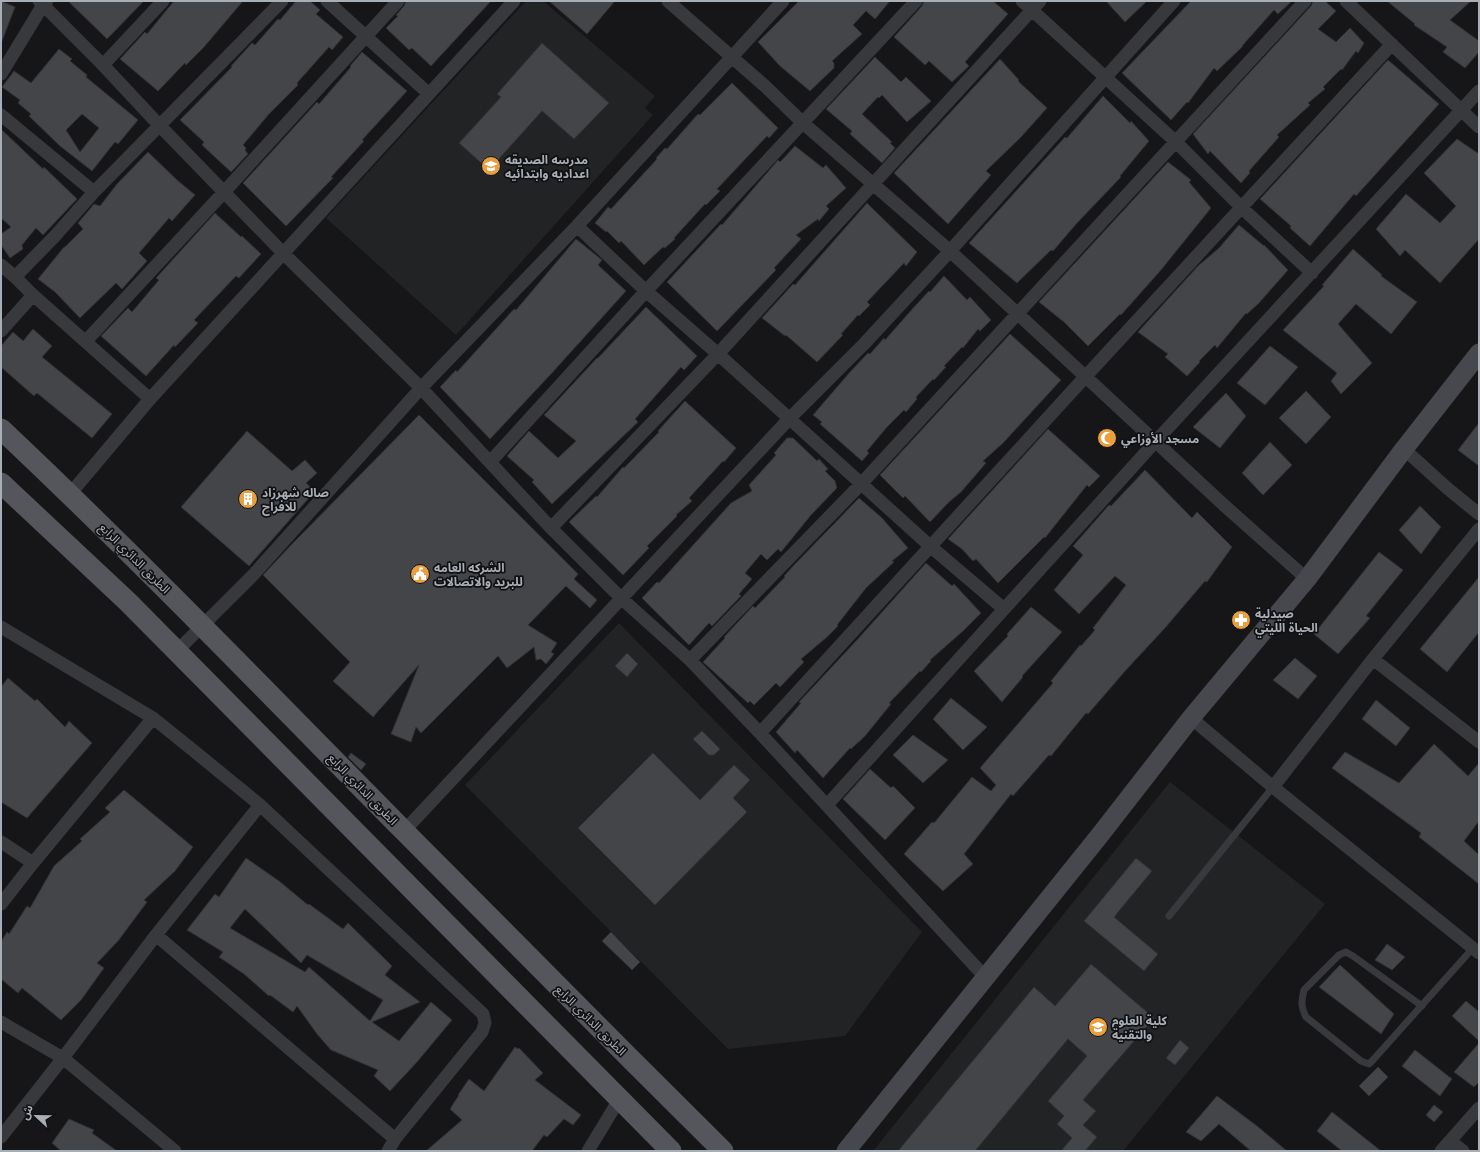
<svg xmlns="http://www.w3.org/2000/svg" width="1480" height="1152" viewBox="0 0 1480 1152" font-family="Quicksand,'Noto Sans Arabic',sans-serif">
  <style>
    .built { fill: #222325 }
    .building { fill: #434548; stroke: #303134; fill-rule: evenodd }
    .lines { fill: none; stroke-linecap: round; stroke-linejoin: round }
    .lane { stroke: #37393d; stroke-width: 7 }
    .street { stroke: #37393d; stroke-width: 13 }
    .secondary { stroke: #46484d; stroke-width: 19 }
    .primary { stroke: #54565c; stroke-width: 21 }
    .labels { text-anchor: middle; dominant-baseline: central; stroke-width: 3.5; stroke-linejoin: round; paint-order: stroke }
    .poi-label { font-size: 12px; font-weight: bold; fill: #a9afb7; stroke: #111113; text-anchor: start }
    .street-label { font-size: 12px; fill: #a9afb7; stroke: #111113 }
  </style>
  <rect width="100%" height="100%" fill="#161618"/>
  <path class="built" d="M526,1h17l112,95 -10,12 8,7 -197,220 -130,-117z
    M619,623l303,309 -77,104 -117,13 -263,-264z
    M1170,782l155,122 -202,247h-250z"/>
  <path class="building" d="M1,1l14,6 -13,34h-1z
    M68,1h76l-37,38z
    M174,1h69l-39,46 -18,18 -1,-2 -27,28 -38,-32 25,-27 2,2z
    M296,1h14l10,9 -4,4 27,23 -11,13 -3,-3 -32,36 1,2 -29,29 -26,31 3,3 -1,2 3,4 -17,18 -29,-27 2,-3 -24,-22 52,-53 -1,-1 21,-23 3,2 23,-26 2,1z
    M406,1h85l-60,65 -19,-18 -3,2 -23,-22 12,-12 -2,-1 8,-9z
    M549,1h66l-28,33z
    M799,1h91l-15,18 -9,-8 -13,14 9,9 -30,27 2,2v5l-24,23 -30,-25 -22,-24z
    M924,1h69l15,13 -43,48 4,4 -17,16 -23,-21 -4,4 -31,-28 28,-31z
    M1106,1h41l-22,21z
    M1191,1h101l-14,13 -4,-4 -32,36h1l-26,25 -3,-3 -26,35 -1,-1 -16,18 -49,-47z
    M1313,1h12l11,10 -18,18 18,13 14,-14 14,15 -6,10 -2,-2 -14,19 -1,-1 -18,18 2,2 -17,14 2,2 -33,30 2,2 -30,34 1,2 -9,10 -31,-32 -2,3 -15,-20 118,-128z
    M1387,1h84l-21,19 29,21v11l-14,16 -22,-16 4,-5 -33,-22 1,-1z
    M542,43l67,60 -35,36 -32,-28 -53,59 -30,-27 42,-46 -4,-3z
    M59,49l13,10 -2,2 17,14 -1,2 52,43 -20,24 -3,-2 -23,29 -32,-25 -31,-30 2,-2 -13,-11 2,-3 -18,-13 12,-16 17,12zM82,114l17,14 -19,24 -14,-22z
    M362,52l45,39 -45,49 2,1 -33,36 2,1 -47,48 -43,-43 74,-81 2,2 32,-37 -1,-1z
    M875,57l26,25 5,-5 25,24 -24,21 -25,-27 -3,3 -1,-1 -16,17 30,28 -2,1 5,5 -13,15 -32,-29 2,-3 -26,-22z
    M1000,59l19,21 -1,1 29,27 -26,29 -35,34 5,4 -43,49 -54,-51z
    M1388,60l51,44 -83,92 -2,-2 -44,52 -20,-18 1,-2 -31,-27z
    M732,83l46,45 -9,10 -2,-2 -50,53 3,2 -14,14 -1,-1 -31,34 1,1 -10,9 -2,-1 -19,18 -23,-24 -2,2 -12,-12 -1,1 -11,-9 13,-16 3,2 46,-50 -1,-1 9,-10 2,1 31,-35 2,1z
    M1103,96l27,27 1,-2 18,20 -29,35 1,1 -44,46 -24,28 -2,-1 -34,33 -48,-40 96,-106 2,1z
    M1,129l42,40 1,-2 33,32 -34,36 -7,-7 -14,17 1,4 -13,9 -9,-13v-11l10,-7 -10,-9z
    M1457,139l22,15v85l-39,44 -35,-33 -5,6 -24,-27 30,-35 34,29 16,-17 -32,-33z
    M795,146l28,22 3,-3 20,23 -20,18 3,3 -10,12 -1,-2 -22,16 5,4 -27,29 2,2 -59,61 -50,-49 54,-58 1,1 56,-65 2,2z
    M148,152l29,28 18,15 -23,26 -3,-3 -30,35 8,8 -25,28 -6,-6 -36,35 -25,-26 -17,-13 26,-32h1l18,-18 -5,-6 16,-19 6,2 17,-22z
    M1168,162l23,18 -2,2 22,26 -50,62 -40,45 -1,-1 -32,32 -24,-24 -25,-20z
    M867,203l50,49 -11,14 -2,-3 -37,39 3,3 -11,11 -1,-1 -17,19 2,1 -26,27 -31,-27 -1,1 -23,-18 31,-34 2,1z
    M215,213l26,24 1,-1 19,18 -22,24 -3,-2 -42,44 4,3 -23,24 -1,-2 -28,31 -45,-40 27,-28 4,4 27,-32 -3,-2z
    M1239,225l25,21v-1l24,25 -29,33 -12,11 -1,-1 -29,35 -2,-3 -16,16 1,1 -13,14 -22,-19 3,-3 -30,-22 60,-66 21,-18z
    M576,239l26,21 -4,5 28,26 -75,83 -61,65 -50,-52 16,-17 1,2 57,-63 2,1z
    M1353,249l29,26 -1,1 36,26 -26,32 -35,-30 -18,20 34,39 -31,31 -10,-13 6,-8 -54,-43 41,-44 -2,-1z
    M944,276l23,24 3,-3 21,23 -11,11 -2,-2 -15,19 -1,-1 -18,19 2,1 -12,13 -1,-1 -17,18 1,2 -11,13 -2,-2 -17,17 -20,24 2,2 -7,8 -42,-37 2,-2 -9,-7 37,-43 18,-19 2,1 14,-16 1,2 30,-34 14,-15 1,1z
    M646,307l51,49 -13,14 -3,-3 -46,52 3,3 -86,82 -20,-22 2,-2 -27,-24 22,-25 29,27 18,-17 -32,-26 53,-57h1z
    M33,329l19,17 -10,11 70,57 -20,24 -55,-45 -3,3 -33,-29v-21l12,-14 10,9z
    M1010,334l51,46 -58,63 -20,18 3,2 -25,29 -12,10 -19,20 -25,-26 -2,2 -23,-23z
    M1270,346l28,21 -33,38 -28,-22z
    M1306,391l25,26 -25,27 -27,-26z
    M1226,393l20,23 -26,32 -27,-21z
    M685,401l51,47 -12,14 -1,-1 -34,37 3,3 -16,14 1,1 -30,30 2,2 -26,27 -54,-53 27,-26 1,1 26,-30 1,1 35,-36 -1,-1z
    M419,415l159,159 -4,5 23,21 -7,8 -24,-22 -38,39 29,18 -6,9 3,2 -8,10 -5,-5 -5,1 -2,-13 -27,21 -9,-12 -77,77 -5,-6 -5,15 -20,-8 28,-69 -46,52 -40,-36 17,-19 -87,-87 29,-31z
    M1479,423v43l-21,-16z
    M1048,429l52,47 -11,11 -2,-2 -42,53 -1,-1 -46,46 -22,-24 -3,2 -11,-12 -14,-10z
    M247,431l45,40 13,-11 12,13 -11,10 9,8 -66,75 -68,-59z
    M787,438h6l24,23 2,-2 9,10 -3,2 10,10 2,7 -26,27 -30,37 -3,-3 -11,11 -6,-6 -16,19 7,6 -13,15 2,2 -29,30 -3,-3 -20,22 -47,-47 15,-16 2,1 72,-80 21,-12 -3,-6 27,-30 -2,-2z
    M1270,442l22,23 -29,30 -21,-22z
    M1145,470l47,48 5,-6 35,35 -25,35 -2,-1 -40,47 -39,42 -38,44 -2,-1 -35,43 -2,-1 -36,41 -2,-2 -47,60 9,10 -30,27 -39,-37 28,-32 2,1 38,-46 19,14 5,-6 -16,-17 73,-85 -2,-2 29,-36 1,1 14,-16 -2,-2 33,-43 -11,-9 -36,38 -25,-24 29,-35 -10,-9 36,-41 2,1z
    M859,498l23,20 26,30 -16,13 2,1 -28,26 -29,37 1,1 -11,11 -26,22 3,3 -24,25 -4,-4 -22,22 -4,-4 -2,2 -45,-41 22,-24 -1,-1 29,-31 2,2 30,-31 -1,-1 11,-12z
    M1420,506l21,21 -20,27 -22,-24z
    M1379,552l24,18 -37,46 4,2 -32,36 -24,-20z
    M926,563l26,23 2,-2 27,29 -18,18 -33,29 1,1 -10,11 -1,-1 -31,32 2,1 -26,32 -14,13 -1,-1 -27,30 -26,-28 -2,3 -19,-21 25,-29 -2,-1 58,-62z
    M1479,577v55l-32,40 -27,-23z
    M1031,607l31,25 -40,44 1,1 -21,25 -28,-31 34,-35 -1,-2z
    M627,653l11,11 -11,13 -12,-11z
    M1295,658l22,18 -19,23 -25,-19z
    M8,678l27,23 2,-2 28,28 4,-6 23,22 -65,75 -26,-16v-115z
    M951,698l36,29 -24,23 -30,-31z
    M1376,700l34,28 -14,18 -34,-27z
    M702,731l18,18 -6,6h-5l-16,-16z
    M913,735l35,25 -25,23 -30,-28z
    M1434,744l34,32 11,-13v58l-15,20 15,14v29l-60,-47 2,-4 -89,-65 13,-16 54,31z
    M351,753l15,11 -5,6 -13,-13z
    M653,753l47,47 34,-35 16,15 -17,18 14,14 -92,93 -77,-77z
    M870,769l21,19 2,-2 22,22 -30,32 -42,-41z
    M124,790l69,57 -18,24 -31,29 3,2 -29,39 -21,22 7,5 -23,32 -20,20 -39,-32 -4,5 -17,-14v-37l6,-10 2,2 18,-28 3,2 24,-42 28,-25 -2,-2 30,-27 -5,-4z
    M246,858l33,23 29,24 1,-1 34,25 5,-6 44,43 -7,9 35,27 -48,20 27,19 32,-39 21,18 -35,42 -27,29 -16,-15 4,-6 -47,-20 -14,-16 -20,-28 -4,6 -23,-17 -1,1 -25,-22 -25,-17 4,-5 -36,-22 28,-36 4,3zM245,909l56,54 6,-8 76,45 -13,21 -61,-54 -4,5 -75,-44z
    M1136,858l16,13 -38,46 44,37 -14,17 -60,-50z
    M611,932l29,30 -8,8 -30,-29z
    M1387,944l18,13 -13,13 -17,-10z
    M1091,964l63,54 -71,82 13,11 -13,14 14,12 -12,14h-24l11,-13 -15,-14 7,-8 -16,-15 39,-45 -19,-17 -93,112h-77l136,-164 21,19z
    M1340,965l54,49 -13,20 -62,-47z
    M1466,1001l13,11v29l-27,-25z
    M1180,1040l9,8 -14,17 -9,-7z
    M1479,1043v39l-5,5 -20,-15z
    M515,1047l3,2 1,-1 24,25 -8,7 46,35 -8,10 -9,-6 -17,18 -3,-2 -12,16h-106l36,-31 -12,-11 9,-14h-1l11,-16 15,12z
    M1415,1050l37,29 -12,17 -38,-30z
    M1378,1067l10,10 -19,19 -10,-10z
    M1217,1096l40,30 30,25h-36l-32,-27 -18,17 -15,-9z
    M1434,1105l9,7 -9,10 -8,-7z
    M1332,1112l49,39h-39l-25,-20z
    M69,1119l25,11 -2,3 25,18h-56l-9,-8z"/>
  <g class="lines">
    <path class="lane" d="M1169,916l104,-129
      M1422,1006l-69,-50 -7,-4 -7,3 -35,35c-3,11 -3,17 2,27l55,44 8,3 4,-4 100,-112"/>
    <path class="street" d="M39,1l64,64 57,61 124,128 137,134 130,140 71,71 68,61 70,73 226,245
      M327,1l102,93
      M668,1l98,86 37,36 147,128 276,256 81,72
      M1022,1l154,141 66,66 70,65
      M1346,1l133,126
      M103,65l60,-64
      M1,74l42,-69 4,-4
      M1,115l93,77
      M577,226l69,65 72,63 212,192 74,63
      M1,265l14,12
      M33,295l117,104
      M1,331l32,-36 -18,-18 40,-41 39,-44 188,-191
      M86,341l139,-150 173,-190
      M1404,449l43,39 32,26
      M490,462l156,-171 270,-290
      M70,494l80,-95 364,-398
      M551,528l167,-174 322,-353
      M1,627l152,91 41,33 66,54 223,209 2,9 -3,9 -87,107 -7,12
      M177,651l77,-77 167,-186 156,-162 206,-225
      M1373,659l106,83
      M690,660l171,-176 444,-483
      M1191,718l82,69 206,166
      M760,733l326,-357 306,-332
      M1273,787l100,-128 106,-130
      M827,805l328,-363 324,-351
      M404,831l385,-412 75,-75 86,-93 224,-250
      M1,842l32,21
      M1,904l32,-41 120,-145
      M156,935l239,204
      M1,1022l62,36 112,93
      M1,1137l62,-79 93,-123 104,-130
      M1450,1141l13,10
      M588,1151l32,-53
      M1441,1151l38,-43"/>
    <path class="secondary" d="M846,1151l254,-316 91,-117 116,-139 97,-130 75,-96"/>
    <path class="primary" d="M1,429c138,130 270,267 403,402 106,107 212,214 319,320
      M1,483l127,119 543,549"/>
  </g>
  <defs>
    <g id="school-disc" transform="scale(1)"><circle r="9.5" fill="#e79f3f" stroke="#111113"/><path d="M0-5L7-2L0 1L-7-2ZM-4 1L0 2.5L4 1V4Q0 6-4 4Z" fill="#fff"/></g>
    <g id="mosque-disc" transform="scale(1)"><circle r="9.5" fill="#e79f3f" stroke="#111113"/><path d="M3.5-4.9A6 6 0 1 0 3.5 4.9A5 5 0 1 1 3.5-4.9Z" fill="#fff"/></g>
    <g id="building-disc" transform="scale(1)"><circle r="9.5" fill="#e79f3f" stroke="#111113"/><path d="M-4-6H4V6H1V3H-1V6H-4ZM-2.5-4.3h1.7v1.8h-1.7ZM.8-4.3h1.7v1.8H.8ZM-2.5-1h1.7V.8h-1.7ZM.8-1h1.7V.8H.8Z" fill="#fff"/></g>
    <g id="civic-disc" transform="scale(1)"><circle r="9.5" fill="#e79f3f" stroke="#111113"/><path d="M-.6-6.5H3V-4.5H.6V-3L4-1V1h2V6H-6V1h2V-1L-.6-3ZM-1.2 2.5V6h2.4V2.5Z" fill="#fff"/></g>
    <g id="pharmacy-disc" transform="scale(1)"><circle r="9.5" fill="#e79f3f" stroke="#111113"/><path d="M-2-6h4v4h4v4h-4v4h-4v-4h-4v-4h4Z" fill="#fff"/></g>
    <g id="university-disc" transform="scale(1)"><circle r="9.5" fill="#e79f3f" stroke="#111113"/><path d="M0-5L7-2L0 1L-7-2ZM-4 1L0 2.5L4 1V4Q0 6-4 4Z" fill="#fff"/></g>
  </defs>
  <g fill-rule="evenodd">
    <use href="#school-disc" x="491" y="166"/>
    <use href="#mosque-disc" x="1107" y="438"/>
    <use href="#building-disc" x="248" y="499"/>
    <use href="#civic-disc" x="420" y="574"/>
    <use href="#pharmacy-disc" x="1241" y="620"/>
    <use href="#university-disc" x="1098" y="1027"/>
  </g>
  <g class="labels">
    <g class="poi-label">
      <text x="505" y="159">مدرسه الصديقه<tspan x="505" dy="14">اعداديه وابتدائيه</tspan></text>
      <text x="1121" y="438">مسجد الأوزاعي</text>
      <text x="262" y="492">صاله شهرزاد<tspan x="262" dy="14">للافراح</tspan></text>
      <text x="434" y="567">الشركه العامه<tspan x="434" dy="14">للبريد والاتصالات</tspan></text>
      <text x="1255" y="613">صيدلية<tspan x="1255" dy="14">الحياة الليتي</tspan></text>
      <text x="1112" y="1020">كلية العلوم<tspan x="1112" dy="14">والتقنية</tspan></text>
    </g>
    <g class="street-label">
      <text transform="translate(135 558) rotate(45)">الطريق الدائري الرابع</text>
      <text transform="translate(363 789) rotate(46)">الطريق الدائري الرابع</text>
      <text transform="translate(591 1020) rotate(45)">الطريق الدائري الرابع</text>
    </g>
  </g>
  <rect width="1480" height="1152" fill="none" stroke="#a9afb7" stroke-width="4"/>
  <g transform="translate(36 1116) rotate(292)" stroke="#111113" stroke-width="3" paint-order="stroke">
  <path d="M0-3L7 15L0 10L-7 15Z" fill="#a9afb7"/>
  <text y="-6" font-size="11" font-weight="bold" text-anchor="middle" fill="#a9afb7">ش</text>
  </g>
</svg>
